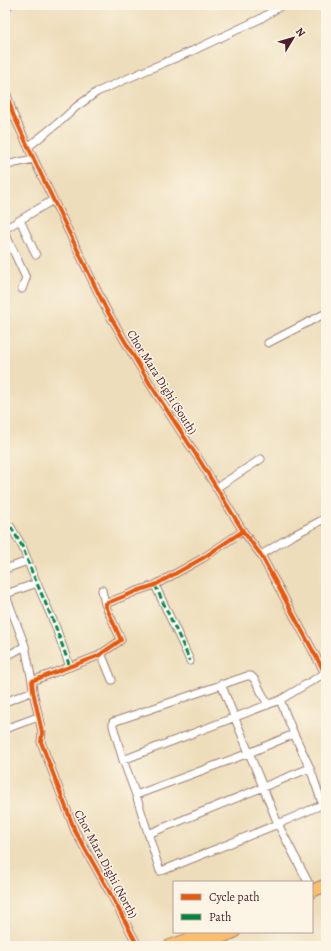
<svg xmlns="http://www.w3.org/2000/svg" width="331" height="951" viewBox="0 0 331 951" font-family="Alegreya,serif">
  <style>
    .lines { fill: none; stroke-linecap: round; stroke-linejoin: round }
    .minor-casing { stroke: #9c7e72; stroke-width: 9 }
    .trunk-casing { stroke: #9c7e72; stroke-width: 14 }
    .minor { stroke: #fff; stroke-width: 7 }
    .trunk { stroke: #fbbd6e; stroke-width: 12 }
    .quiet { stroke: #00873e; stroke-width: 3; stroke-dasharray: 6 3; stroke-linecap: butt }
    .cycleway-casing { stroke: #fcf5e5; stroke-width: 6 }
    .cycleway { stroke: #e8590c; stroke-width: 4 }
    .labels { text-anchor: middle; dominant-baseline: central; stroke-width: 3; stroke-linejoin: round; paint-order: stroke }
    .street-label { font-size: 12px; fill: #4a1f2b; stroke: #fcf5e5 }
  </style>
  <rect width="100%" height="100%" fill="#fcf5e5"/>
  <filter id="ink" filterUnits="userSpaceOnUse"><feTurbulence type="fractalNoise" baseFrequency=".025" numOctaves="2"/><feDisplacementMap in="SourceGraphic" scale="8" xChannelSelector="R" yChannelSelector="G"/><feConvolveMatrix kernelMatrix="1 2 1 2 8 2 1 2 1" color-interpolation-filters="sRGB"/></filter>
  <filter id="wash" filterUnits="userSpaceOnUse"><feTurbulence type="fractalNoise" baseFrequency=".012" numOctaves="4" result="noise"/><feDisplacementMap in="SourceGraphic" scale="16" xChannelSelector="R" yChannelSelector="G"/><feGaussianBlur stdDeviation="0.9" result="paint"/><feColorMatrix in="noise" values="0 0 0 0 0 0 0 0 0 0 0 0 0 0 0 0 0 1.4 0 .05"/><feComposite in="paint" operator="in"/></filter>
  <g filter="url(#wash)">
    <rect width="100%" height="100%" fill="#edddba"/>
  </g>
  <g filter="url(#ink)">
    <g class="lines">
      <g class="minor-casing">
        <path id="minor" d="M5,9l4,-4
          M5,88l8,26 23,50 70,145 44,75 50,77 43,70 18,24 65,120
          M28,147l35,-28 13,-12 21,-15 50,-22 45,-19 68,-32 22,-14
          M5,167l6,-3 22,-5
          M20,220l16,35
          M5,229l48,-29
          M5,233l21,45 -4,11
          M268,343l58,-30
          M216,488l45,-29
          M5,530l6,-3 11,19 10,26 23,53 15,42
          M261,555l29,-18 36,-19
          M5,569l23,-8
          M155,585l28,60 7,16
          M102,590l3,14
          M5,593l20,53 7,35
          M6,594l31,-11
          M101,653l11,27
          M5,657l20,-11
          M221,684l57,140 41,-18 3,-3 -1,-3 -11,-32 -16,-34 -14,-34
          M5,702l28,-11
          M268,705l-13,-25 -4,-4h-4l-131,45 -3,1v4l10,34 13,35 23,73 1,3 4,-1 114,-46 30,58
          M5,729l33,-12
          M123,760l157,-60 45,-27
          M136,795l113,-42 45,-19
          M148,834l162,-66
          M138,946l-28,-53 -35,-62 -34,-89 1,-10 -9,-41 -1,-10 66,-25 23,-16 -16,-36 32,-13 18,-6 48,-27 40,-27"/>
      </g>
      <g class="trunk-casing">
        <path id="trunk" d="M312,891l14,-6
          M170,946l40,-14
          M198,946l36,-14"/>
      </g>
      <use href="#minor" class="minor"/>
      <use href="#trunk" class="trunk"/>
      <path class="quiet" d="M11,527l11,19 10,26 23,53 15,42
        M155,585l28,60 7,16"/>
      <g class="cycleway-casing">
        <path id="cycleway" d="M5,88l8,26 23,50 70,145 44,75 50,77 43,70 18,24 65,120
          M138,946l-28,-53 -35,-62 -34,-89 1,-10 -9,-41 -1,-10 66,-25 23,-16 -16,-36 32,-13 18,-6 48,-27 40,-27"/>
      </g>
      <use href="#cycleway" class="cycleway"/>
    </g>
  </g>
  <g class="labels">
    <g class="street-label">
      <text transform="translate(162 382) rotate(58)">Chor Mara Dighi (South)</text>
      <text transform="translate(106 864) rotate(62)">Chor Mara Dighi (North)</text>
    </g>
  </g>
  <rect width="331" height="951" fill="none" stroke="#fcf5e5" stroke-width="20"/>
  <rect x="173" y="881" width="140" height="52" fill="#fcf5e5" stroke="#b59f9b"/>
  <rect x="181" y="894" width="20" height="6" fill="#e8590c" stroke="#b59f9b"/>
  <text x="209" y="901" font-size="12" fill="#4a1f2b">Cycle path</text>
  <rect x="181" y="914" width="20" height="6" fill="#00873e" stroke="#b59f9b"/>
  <text x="209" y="921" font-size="12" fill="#4a1f2b">Path</text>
  <g transform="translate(293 38) rotate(52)" stroke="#fcf5e5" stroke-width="3" paint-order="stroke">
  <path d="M0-3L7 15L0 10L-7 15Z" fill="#4a1f2b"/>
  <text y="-6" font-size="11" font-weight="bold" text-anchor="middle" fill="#4a1f2b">N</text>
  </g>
</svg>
